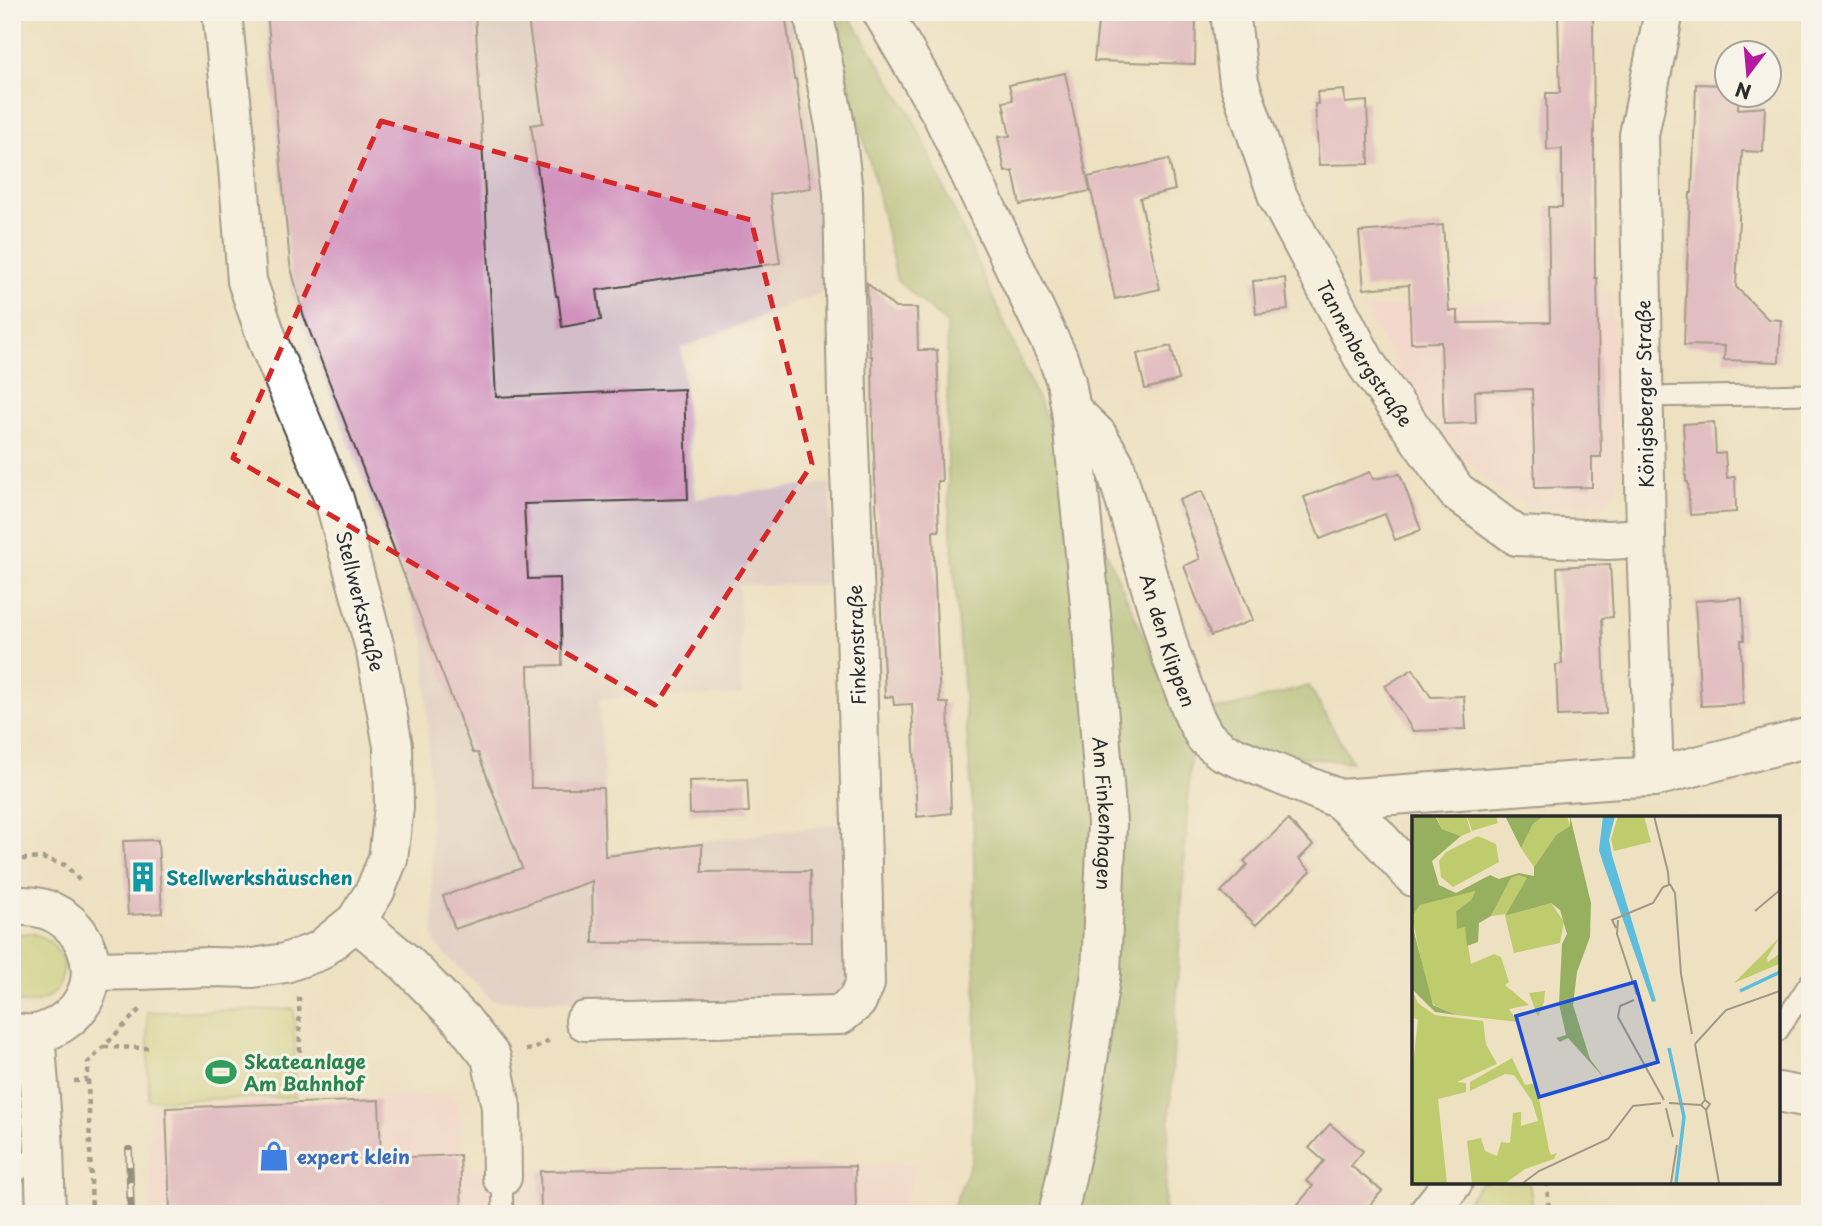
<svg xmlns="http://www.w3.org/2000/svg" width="1822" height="1226" viewBox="0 0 1822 1226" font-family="'Playpen Sans',sans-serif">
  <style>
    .built { fill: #f7cfd5 }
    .industrial { fill: #d2bdc8 }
    .green { fill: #bfcc6d; stroke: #757c4c; stroke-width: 2 }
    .forest { fill: #97b060; stroke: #616e46; stroke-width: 2 }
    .building { fill: #d192be }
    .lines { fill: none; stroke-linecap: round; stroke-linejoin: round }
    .service-casing { stroke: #484642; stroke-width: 23 }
    .minor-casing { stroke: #484642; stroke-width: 42 }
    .secondary-casing { stroke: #484642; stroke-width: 42 }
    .path { stroke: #484642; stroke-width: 4.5; stroke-dasharray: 5 5; stroke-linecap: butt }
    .service { stroke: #fff; stroke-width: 19 }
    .minor { stroke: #fff; stroke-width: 38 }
    .secondary { stroke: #fff; stroke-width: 38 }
    .rail-casing { stroke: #2b2b2b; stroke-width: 8 }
    .rail { stroke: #f7f3e8; stroke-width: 5; stroke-dasharray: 16; stroke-linecap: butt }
    .marked { fill: none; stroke: #d62828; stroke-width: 5; stroke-dasharray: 14 9; stroke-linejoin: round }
    .labels { text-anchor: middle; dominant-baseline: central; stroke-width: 6; stroke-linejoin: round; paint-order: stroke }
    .street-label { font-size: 19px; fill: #2b2b2b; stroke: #f7f3e8 }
    .culture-label { font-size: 19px; font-weight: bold; fill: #0d838f; stroke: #f7f3e8; text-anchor: start }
    .leisure-label { font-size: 19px; font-weight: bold; fill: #27864d; stroke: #f7f3e8; text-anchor: start }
    .shop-label { font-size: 19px; font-weight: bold; fill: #366cbe; stroke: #f7f3e8; text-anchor: start }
    .inset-river { fill: none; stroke: #5dbddc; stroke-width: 3.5 }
    .inset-road { fill: none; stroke: #a09886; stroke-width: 2 }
    .view { fill: #1d4ed8; fill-opacity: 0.15; stroke: #1d4ed8; stroke-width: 3.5 }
    .inset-edge { fill: none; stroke: #2b2b2b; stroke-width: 3.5 }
  </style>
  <rect width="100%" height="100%" fill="#f7f3e8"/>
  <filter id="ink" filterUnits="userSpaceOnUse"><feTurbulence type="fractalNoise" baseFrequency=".0143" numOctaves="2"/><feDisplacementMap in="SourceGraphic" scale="14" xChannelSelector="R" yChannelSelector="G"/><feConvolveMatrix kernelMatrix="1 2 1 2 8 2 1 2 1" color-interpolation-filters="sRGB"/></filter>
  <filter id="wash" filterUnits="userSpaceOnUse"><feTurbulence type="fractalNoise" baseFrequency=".00686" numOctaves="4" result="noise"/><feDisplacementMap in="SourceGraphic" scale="28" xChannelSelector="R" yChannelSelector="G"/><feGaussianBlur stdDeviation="1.57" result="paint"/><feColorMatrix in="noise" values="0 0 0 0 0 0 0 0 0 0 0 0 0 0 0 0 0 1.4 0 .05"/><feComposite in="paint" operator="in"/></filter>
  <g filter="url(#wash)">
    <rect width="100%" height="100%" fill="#eee1c2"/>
    <path class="built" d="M1612,292l7,198 -17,15 -68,3 -34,-15 -29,-27 -48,-55 -62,-103z
      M455,1094l13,76 450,-7 -17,51h-750l-3,-108z"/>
    <path class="industrial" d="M265,12h526l30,170 1,111 -141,55 14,151 135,-16 2,102h-93l3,110 -142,4 8,154 234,-29 6,175 -355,2 -59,-58 -9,-302 -134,-348z"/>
    <path class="green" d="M31,933c54,15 34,83 -19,68v-64l5,-3z
      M294,1009l1,88 -146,3 -2,-88z
      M1482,1182h47l5,32h-77z"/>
    <path class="forest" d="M829,12h18l65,104 265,595 50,-3 82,-22 43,76 -161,-15 -27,467h-214l22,-54 4,-155 -3,-194 -25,-319 -1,-168 -50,-44 -23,-103z"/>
    <g id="blocks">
      <path class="building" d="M267,12h208l21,385 188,-8 4,110 -164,5 4,75 32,-1 2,87 -34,1 3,122h72l2,68 97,-12v28l108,-1 1,71 -218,1 -1,-62 -137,48 -12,-33 79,-28 -44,-115h-5l-170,-439 -13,-50z
        M527,12h258l9,67h2l15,109 -41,6 10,69 -183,27 4,30 -39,7 -4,-31h-2l-25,-171 12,-2z
        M1099,12h97l-1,52 -101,-3z
        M1558,12h35l2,266h2l4,179h-9v30l-57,1 -3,-99 -57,2 1,32 -32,1 -3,-82 -30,1 -2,-58 -45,4 -5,-57 84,-7 6,86h9v12l92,-1 -2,-115h14v-58l-15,1 -1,-57h14z
        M1065,73l25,118 -70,14 -7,-34 -8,1 -7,-35 12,-1 -7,-34 10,-2 -4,-15z
        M1696,84l31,1v9h12l-1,15 27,-2 -2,45 -21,-1 -6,136 32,32 13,1 -2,42 -55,-2 1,-14 -41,-1 6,-152h2z
        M1344,90l1,13 22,-2 2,63 -50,1 -4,-61h3l-1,-12z
        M1169,159l6,31 -35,8 20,91 -45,10 -27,-122z
        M1285,278l3,32 -32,4 -3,-33z
        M867,283l28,25h22l1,42h19l5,131h-5l2,50h-6l7,172h8l3,110 -34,4 -5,-113 -18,1 -1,-8h-8l-12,-262 -1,-79h-2z
        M1171,346l8,34 -34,9 -8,-35z
        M1714,422l2,32 9,-1 2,25 8,-1 1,35 -46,3 -2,-33h-2l-3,-58z
        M1370,472l3,7 27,-5 21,56 -26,10 -10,-26 -65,25 -16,-42z
        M1202,491l51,129 -42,16 -27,-70 16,-7 -21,-59z
        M1610,564l3,53 -11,1 4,96 -48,2 -2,-51 6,-1 -5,-97z
        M1742,598l2,42h-3l2,64 -42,2 -6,-105z
        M1413,669l18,28 33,-1 2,33 -53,2 -28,-45z
        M747,779l2,33 -59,2 -1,-33z
        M1288,820l25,25 -14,14 12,12 -55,54 -35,-33 27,-27 -4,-4z
        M158,840l4,73 -34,2 -5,-74z
        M379,1100l2,58 79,-3 2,59h-292l-4,-106z
        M1330,1124l33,27 -12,15 31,25 -13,15 -79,8 23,-28 -7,-5 18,-20 -15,-13z
        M855,1166l1,48h-315l-1,-43z"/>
    </g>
  </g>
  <g filter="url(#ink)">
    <use href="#blocks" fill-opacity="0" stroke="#484642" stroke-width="2"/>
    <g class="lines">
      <g class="service-casing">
        <path id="service" d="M1644,397l166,-3
          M1778,1031l32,-49
          M12,1176l32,-28
          M502,1177l1,37"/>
      </g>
      <g class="minor-casing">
        <g id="minor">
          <path id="s1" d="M882,12l60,103 116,243 8,24 5,28 20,205 16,208 -6,150 -21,140 -22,101"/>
          <path id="s2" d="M1230,12l9,70 39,115 89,168 89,126 61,45 91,4 38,-2"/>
          <path id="s3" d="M1071,410l26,25 17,28 57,192 23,61 11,21 17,14 117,48 27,25 48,53"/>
          <path d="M1654,777l-8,-239 -7,-403 25,-123"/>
          <path d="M1339,799l281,-21 34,-1 156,-40"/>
          <path d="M356,921l51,43 55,56 29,37 10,50 1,70"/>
          <path d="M585,1021l255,-6 17,-14 8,-17 -9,-358 -9,-231 -4,-203 -7,-61 -23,-119"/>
          <path d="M1778,1092l32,6"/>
          <path d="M1428,1214l25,-32"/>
        </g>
      </g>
      <g class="secondary-casing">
        <path id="secondary" d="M12,907c72,-11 109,79 48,117 -8,5 -17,9 -26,10 -7,1 -15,-1 -22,-1
          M91,971l49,-1 69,-3 44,1 32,-5 34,-12 37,-30 19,-30 13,-32 6,-52 -1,-61 -17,-94 -42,-153 -65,-155 -22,-63 -9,-114 -16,-155
          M35,1034l9,114 2,66"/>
      </g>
      <path class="path" d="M12,860l30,-2 23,7 17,18
        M299,997l1,59
        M104,1047l44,1
        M526,1050l8,-1 19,-11
        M88,1080l4,134
        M74,1081l14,-1v-17l53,-55
        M1547,1182l2,32"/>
      <use href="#service" class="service"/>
      <use href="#minor" class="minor"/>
      <use href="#secondary" class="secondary"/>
      <g class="rail-casing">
        <path id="rail" d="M129,1150l2,64"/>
      </g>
      <use href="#rail" class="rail"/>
    </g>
  </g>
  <path d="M0 0H1822V1226H0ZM381,121l370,99 61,244 -157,241 -422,-247z" fill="#eee1c2" fill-opacity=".55" fill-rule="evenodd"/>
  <path class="marked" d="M381,121l370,99 61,244 -157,241 -422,-247z"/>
  <defs>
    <g id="building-bare" transform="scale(2.415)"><path d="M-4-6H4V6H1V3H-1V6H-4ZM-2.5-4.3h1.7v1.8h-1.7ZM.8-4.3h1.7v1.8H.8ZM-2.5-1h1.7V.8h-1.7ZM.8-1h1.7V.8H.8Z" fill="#0f9aa8" stroke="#f7f3e8" stroke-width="2.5" paint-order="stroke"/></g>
    <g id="stadium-bare" transform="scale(2.415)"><path d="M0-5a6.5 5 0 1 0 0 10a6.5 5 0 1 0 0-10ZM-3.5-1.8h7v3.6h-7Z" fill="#2e9e5b" stroke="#f7f3e8" stroke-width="2.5" paint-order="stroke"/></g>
    <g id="shop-bare" transform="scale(2.415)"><path d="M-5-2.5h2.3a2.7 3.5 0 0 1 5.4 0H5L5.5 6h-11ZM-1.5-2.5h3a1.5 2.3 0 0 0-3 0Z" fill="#3f7fe0" stroke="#f7f3e8" stroke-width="2.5" paint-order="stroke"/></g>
  </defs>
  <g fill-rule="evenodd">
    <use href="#building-bare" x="143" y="877"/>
    <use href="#stadium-bare" x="221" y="1072"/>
    <use href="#shop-bare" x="274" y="1156"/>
  </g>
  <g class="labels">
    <g class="street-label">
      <text stroke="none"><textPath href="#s2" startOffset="371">Tannenbergstraße</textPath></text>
      <text transform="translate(1644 394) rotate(-91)">Königsberger Straße</text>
      <text transform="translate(361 601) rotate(76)">Stellwerkstraße</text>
      <text stroke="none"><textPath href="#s3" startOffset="254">An den Klippen</textPath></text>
      <text transform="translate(856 645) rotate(-92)">Finkenstraße</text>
      <text stroke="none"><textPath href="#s1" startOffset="847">Am Finkenhagen</textPath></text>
    </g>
    <g class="culture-label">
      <text x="166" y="877">Stellwerkshäuschen</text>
    </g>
    <g class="leisure-label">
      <text x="244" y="1061">Skateanlage<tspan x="244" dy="22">Am Bahnhof</tspan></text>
    </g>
    <g class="shop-label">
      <text x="297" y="1156">expert klein</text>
    </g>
  </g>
  <g transform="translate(1412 816)">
    <rect width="368" height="368" fill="#eee1c2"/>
    <path d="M24,0h30l5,16 -10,4 -19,-7zM55,0h29l2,7 -26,8zM132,0h23l3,10 -14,9 -22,32 -13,-19 12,-24zM206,0h26l7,26 -37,9 -3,-12zM66,20l18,8 3,18 -46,25 -12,-10 -2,-16 7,-9zM107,59l9,3 -21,36 -16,2 20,-38zM63,74l-4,10 -15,11 2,18 7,-3 6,38 23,-10 7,3 8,25 -4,3 24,20 -20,4 9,13 -62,-7 -22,-10 -6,-13 -16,-75 8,-12zM139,87l13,19 -4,21 -46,10 -9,-37zM367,122l-12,20 1,4 11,-8v10l-45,19zM0,174l6,13 17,12 48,6 3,23 11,20 -40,18 9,1v9l-28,7 9,84h-35v-111l6,-52 -6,-3zM133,175l-1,11 -6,15 -9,-24zM100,242l13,27 11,-2 13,67 2,5 6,-2 -3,6 -29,10 -19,14h-34l-5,-42 14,-3 4,13 12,5 4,-14 9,1 3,-30 8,-1v14l17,-5 -6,-20 -18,-26 -9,-1 -35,17v-9z" fill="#bfcc6d"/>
    <path d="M0,0h23l7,13 19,7 -29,25 7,24 17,8 34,-18 9,4 20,-6 15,3v-9l22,-32 14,-9v-10l21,87 -1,34 -13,35 -4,33 17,54 16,21 -38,-42 -8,4 -4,-4 10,-3 -7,-31 3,-60 5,-10 -7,-24 -9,-7 -46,13 22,-38 -8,-3 -8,3 -20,38 -12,7 -1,19 -11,4 -2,-19 -8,2 -1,-18 15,-11 4,-9 -55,14 -8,12zM93,0h39l-11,8 -12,24zM0,108l21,81 23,10 -21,-3 -23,-23z" fill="#97b060"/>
    <path d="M191,0h12l-6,24 3,15 44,146 -4,1 -49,-139 -4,-13z" fill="#5dbddc"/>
    <path class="inset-river" d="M328,175l40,-19M257,232l15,69 -8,66"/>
    <path class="inset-road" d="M242,0l14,56 1,13 -6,2M258,68l5,9 6,81 11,60M343,95l25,-21M206,104l-1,14 20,61M204,112l-4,-8 41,-17 10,-16M222,184l-14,6 -2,11 46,83M283,228l31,-34 54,-19M283,228l10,56 5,4 -4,6 -5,-5 4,-5M257,287l32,2M254,292l7,29M294,294l13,73M111,367l16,-12 69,-32 25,-33 28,-3M259,367l6,-38"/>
    <path class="view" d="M223,166l23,80 -119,35 -23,-81z"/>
    <rect width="368" height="368" class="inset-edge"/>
  </g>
  <rect width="1822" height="1226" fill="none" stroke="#f7f3e8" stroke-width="42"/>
  <g transform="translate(1748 74) rotate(196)"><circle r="33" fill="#f7f3e8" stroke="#a5a39c" stroke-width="2"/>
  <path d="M0-5L12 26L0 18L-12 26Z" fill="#b5179e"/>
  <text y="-10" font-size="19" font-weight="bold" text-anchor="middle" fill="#2b2b2b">N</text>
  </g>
</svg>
